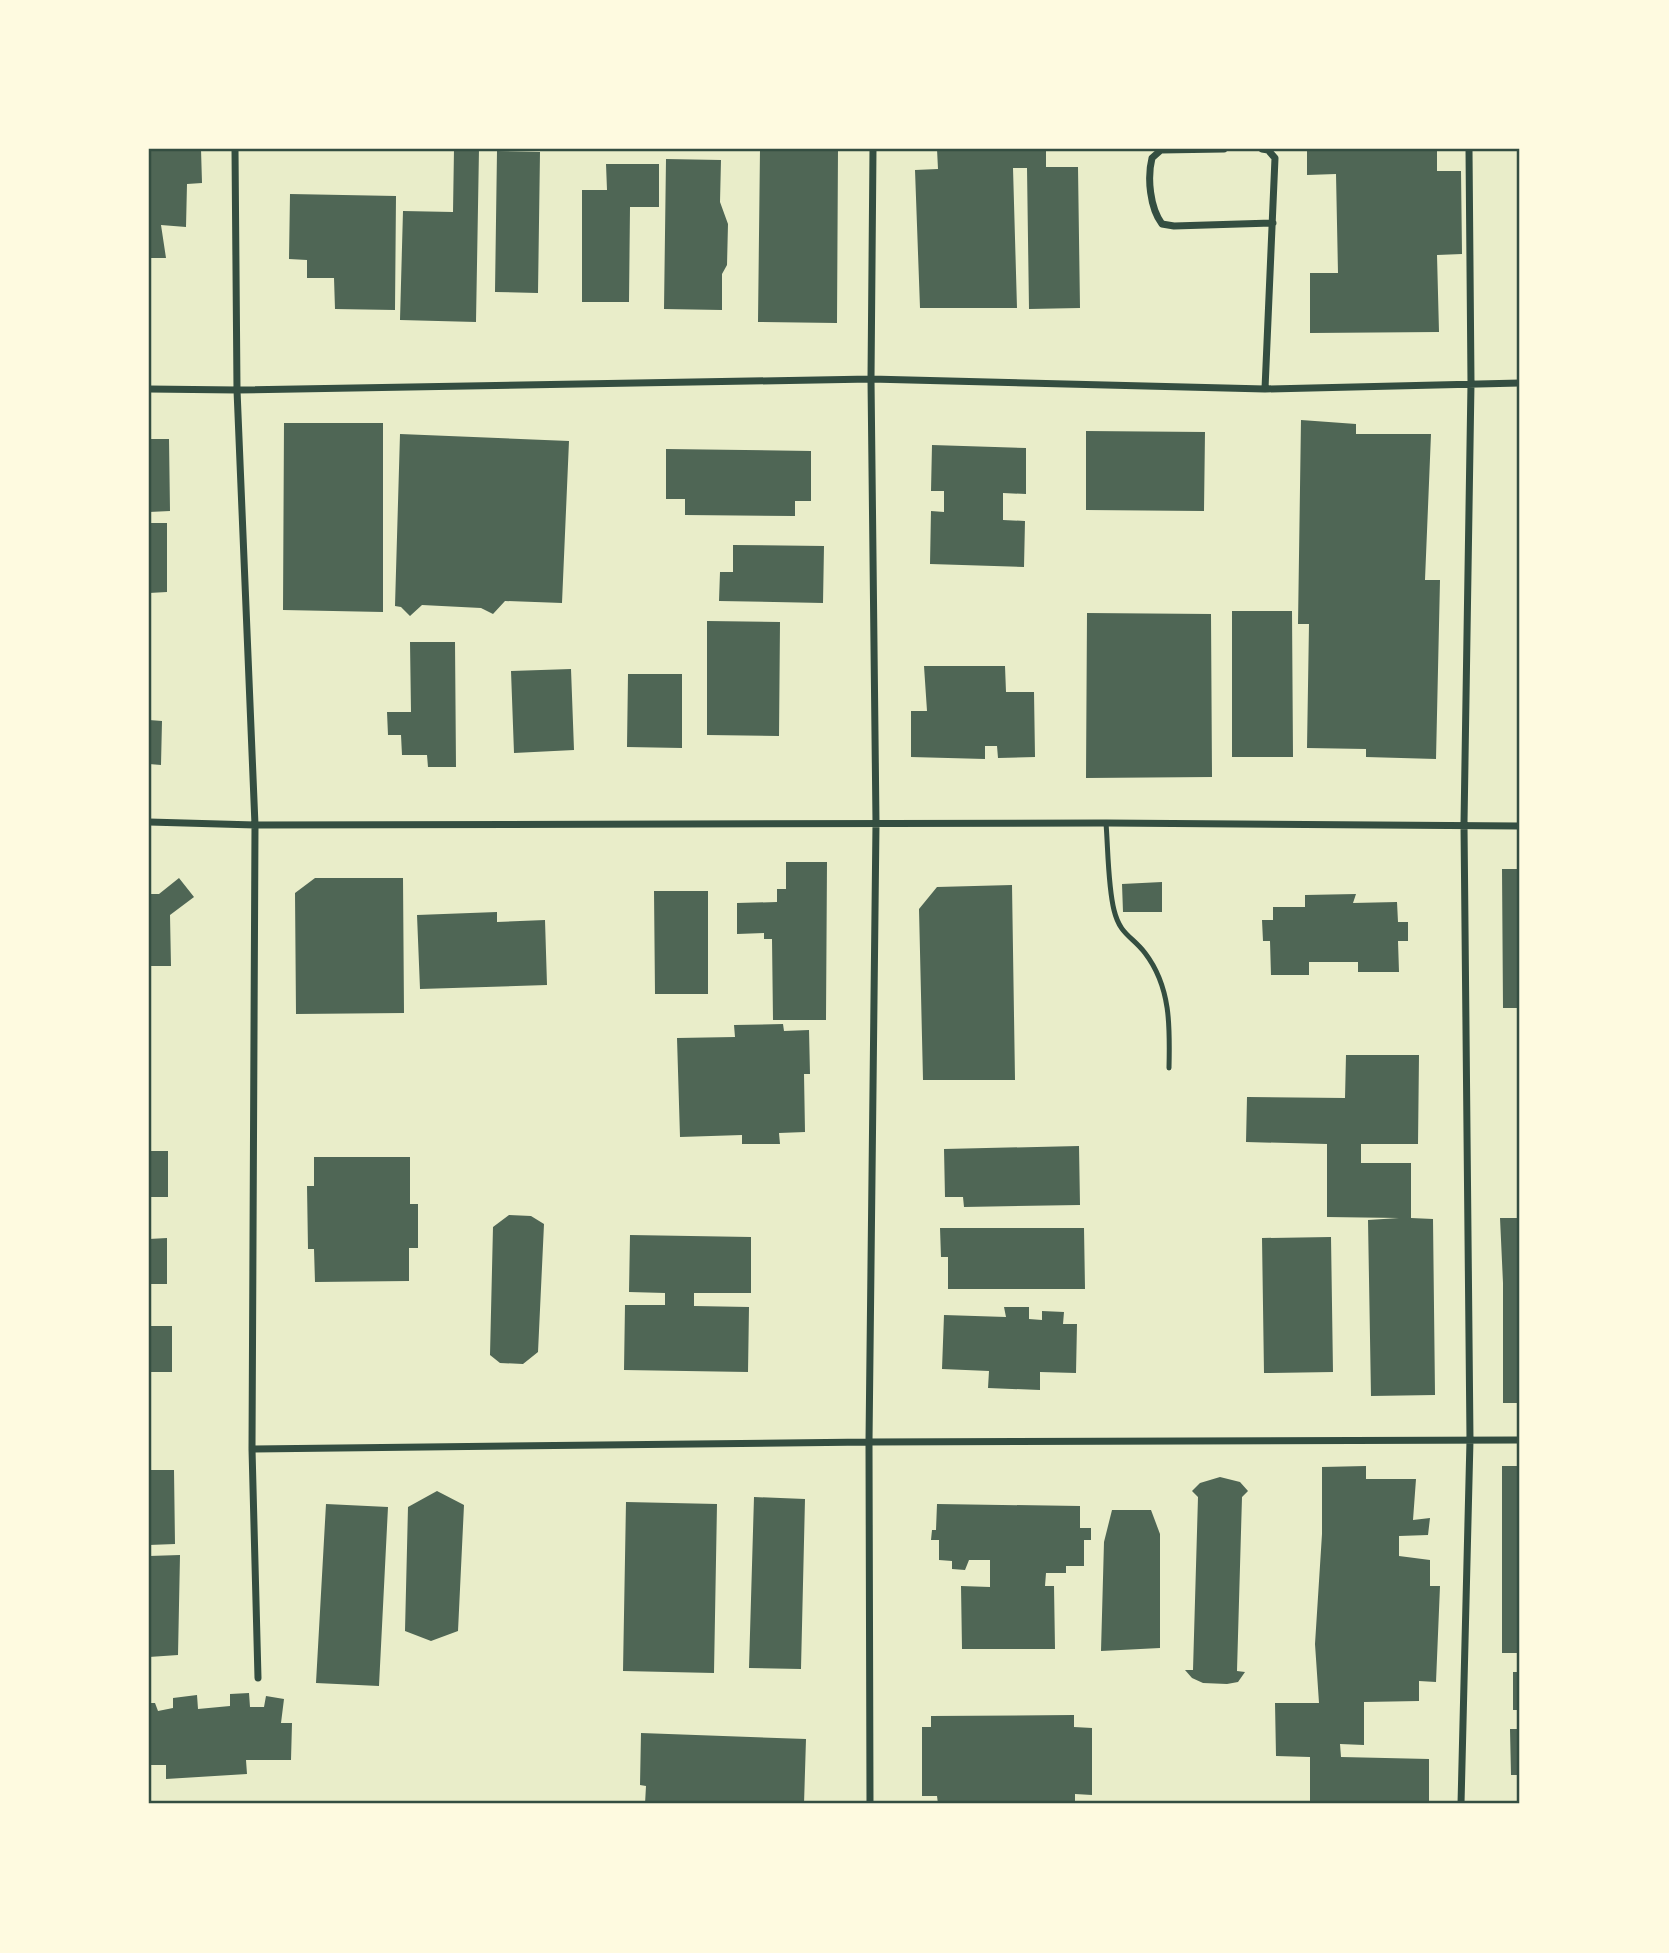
<svg xmlns="http://www.w3.org/2000/svg" width="1669" height="1953" viewBox="0 0 1669 1953" font-family="'Source Serif 4',serif">
  <style>
    .building { fill: #4f6655 }
    .lines { fill: none; stroke-linecap: round; stroke-linejoin: round }
    .service { stroke: #344e41; stroke-width: 5 }
    .minor { stroke: #344e41; stroke-width: 7 }
    .neatline { fill: none; stroke: #344e41; stroke-width: 2.5 }
  </style>
  <rect width="100%" height="100%" fill="#e9edc9"/>
  <path class="building" d="M149,149h52l1,34 -15,1 -1,43 -25,-2 5,33h-17z
    M454,149h25l-3,173 -76,-2 3,-109 50,1z
    M760,149h78l-1,174 -79,-1z
    M937,149h109v18h32l2,141 -51,1 -2,-141h-14l4,140h-97l-5,-138 23,-1z
    M1307,149h130v22h24l1,83 -25,1 2,77 -129,1v-60h28l-2,-99 -29,1z
    M497,151l43,1 -2,141 -43,-1z
    M666,159l55,1 -1,42 8,22 -1,41 -5,9v36l-58,-1z
    M606,164h53v43h-29l-1,95h-47v-112h25z
    M290,194l106,2 -1,114 -60,-1 -1,-31h-27v-18l-18,-1z
    M1301,420l55,4v10h75l-6,146h15l-4,179 -70,-2v-8l-59,-1 2,-124h-11z
    M284,423h99v189l-100,-2z
    M1086,431l119,1 -1,79 -118,-1z
    M400,434l169,7 -7,162 -57,-2 -12,13 -12,-6 -59,-3 -12,11 -9,-9 -6,-1z
    M149,439h20l1,72 -21,1z
    M932,445l94,3v46l-23,-1v27l22,1 -1,46 -94,-3 1,-53 13,1v-21h-13z
    M666,449l145,2v50h-16v15l-110,-1v-16h-19z
    M149,523h18v69l-18,1z
    M733,545l91,1 -1,57 -104,-2 1,-29h13z
    M1517,593h3v19l-2,1z
    M1232,611h60l1,146h-61z
    M1087,613l124,1 1,163 -126,1z
    M707,621l73,1 -1,114 -72,-1z
    M410,642h45l1,125h-28l-1,-12h-25l-1,-20h-13l-1,-23h24z
    M924,666h81l1,26h28l1,65 -37,1 -1,-12h-12v13l-74,-2v-46h16z
    M571,669l3,81 -60,3 -3,-82z
    M628,674h54v74l-55,-1z
    M149,720l13,1 -1,44 -12,-1z
    M786,862h41l-1,158h-53l-1,-81h-8v-6l-27,1v-31l40,-1v-13h9z
    M1502,869h18v139h-17z
    M179,878l15,19 -24,18 1,51h-22v-72h10z
    M315,878h88l1,135 -108,1 -1,-121z
    M1162,882v30h-39l-1,-28z
    M1012,885l3,195h-92l-4,-171 18,-22z
    M654,891h54v103h-53z
    M1356,894l-3,9 44,-1 1,20h10v19h-10l1,31h-41v-10h-49v13h-38l-1,-34h-7l-1,-21h11v-13h32v-12z
    M497,912v10l48,-2 2,65 -127,4 -3,-74z
    M783,1024l1,7 25,-1 1,44h-6l1,58 -26,1 1,11h-38v-9l-62,2 -3,-99 58,-1 -1,-12z
    M1346,1055h73l-1,89h-57v19h50v55l22,1 2,176 -64,1 -3,-176 31,-2 -72,-1v-73l-81,-2 1,-45 98,1z
    M1079,1146l1,59 -116,2 -1,-10h-18l-1,-48z
    M149,1151h19v46h-19z
    M314,1157h96v47h8v44h-9v33l-94,1 -1,-33h-6l-1,-63h7z
    M509,1215l22,1 13,8 -6,128 -15,12 -23,-1 -10,-8 3,-128z
    M1500,1218h20v185h-17v-120z
    M940,1228h144l1,61h-137v-32h-7z
    M630,1235l121,2v56h-57v13l55,1 -1,65 -124,-2 1,-65h40v-12l-36,-1z
    M1331,1237l2,135 -69,1 -2,-135z
    M167,1238v46h-18v-45z
    M1004,1307h25v12l13,1v-9l22,1 -1,12h14l-1,49 -36,-1v18l-52,-2 1,-17 -47,-2 2,-54 62,2z
    M149,1326h23v46h-23z
    M1366,1466v13h50l-3,41 17,-2 -2,17 -29,1v20l31,4v26h10l-4,96 -17,-1v20l-55,1v43l-24,-1 1,13 88,2v45h-119v-47l-34,-1 -1,-53h44l-4,-59 7,-110v-67z
    M1502,1466h18v187h-18z
    M149,1470h25l1,74 -26,1z
    M1220,1477l20,5 8,9 -6,6 -5,174 8,1 -7,10 -11,2 -24,-1 -11,-5 -7,-8h8l5,-173 -6,-6 8,-8z
    M437,1491l27,14 -6,126 -27,10 -26,-10 3,-124z
    M754,1497l51,2 -4,170 -52,-1z
    M626,1502l91,2 -3,169 -91,-2z
    M326,1504l62,3 -9,179 -63,-3z
    M937,1504l143,2v22h11v12h-7v26h-18v7h-20l-1,13h9l1,63h-93l-1,-63 29,1v-27h-21l-4,10 -13,-1v-8l-13,-1v-20h-8l1,-10h4z
    M1112,1510h39l9,24v114l-59,3 3,-109z
    M180,1555l-2,100 -29,2v-101z
    M1513,1672h7v38h-7z
    M249,1693l1,14h14l2,-11 18,3 -3,24h11l-1,37h-45l1,14 -81,5v-14h-17v-62h6l3,8 15,-3v-10l24,-3 1,14 32,-3v-12z
    M1074,1715v12l18,1v67l-17,-1v9l-137,1 -1,-8h-15v-69h9v-11z
    M1510,1729h10v46h-9z
    M641,1733l165,6 -2,65h-159l1,-18 -6,-1z"/>
  <g class="lines">
    <path class="service" d="M1106,823c2,25 2,64 8,87 6,25 18,26 31,43 26,34 25,74 24,115"/>
    <path class="minor" d="M235,149l2,241 18,435 -3,624 6,229
      M1224,149l-63,1 -9,8c-5,20 -2,50 10,66l12,2 99,-3
      M1262,149l6,1 7,8 -10,231
      M149,389l88,1 634,-11 394,10 255,-6
      M149,822l106,3 851,-2 414,3
      M252,1449l617,-7 651,-2
      M870,1804l-1,-362 7,-619 -5,-444 2,-230
      M1461,1804l9,-364 -6,-616 7,-441 -2,-234"/>
  </g>
  <rect width="1669" height="1953" fill="none" stroke="#fefae0" stroke-width="301"/>
  <rect x="150" y="150" width="1368" height="1652" class="neatline"/>
</svg>
